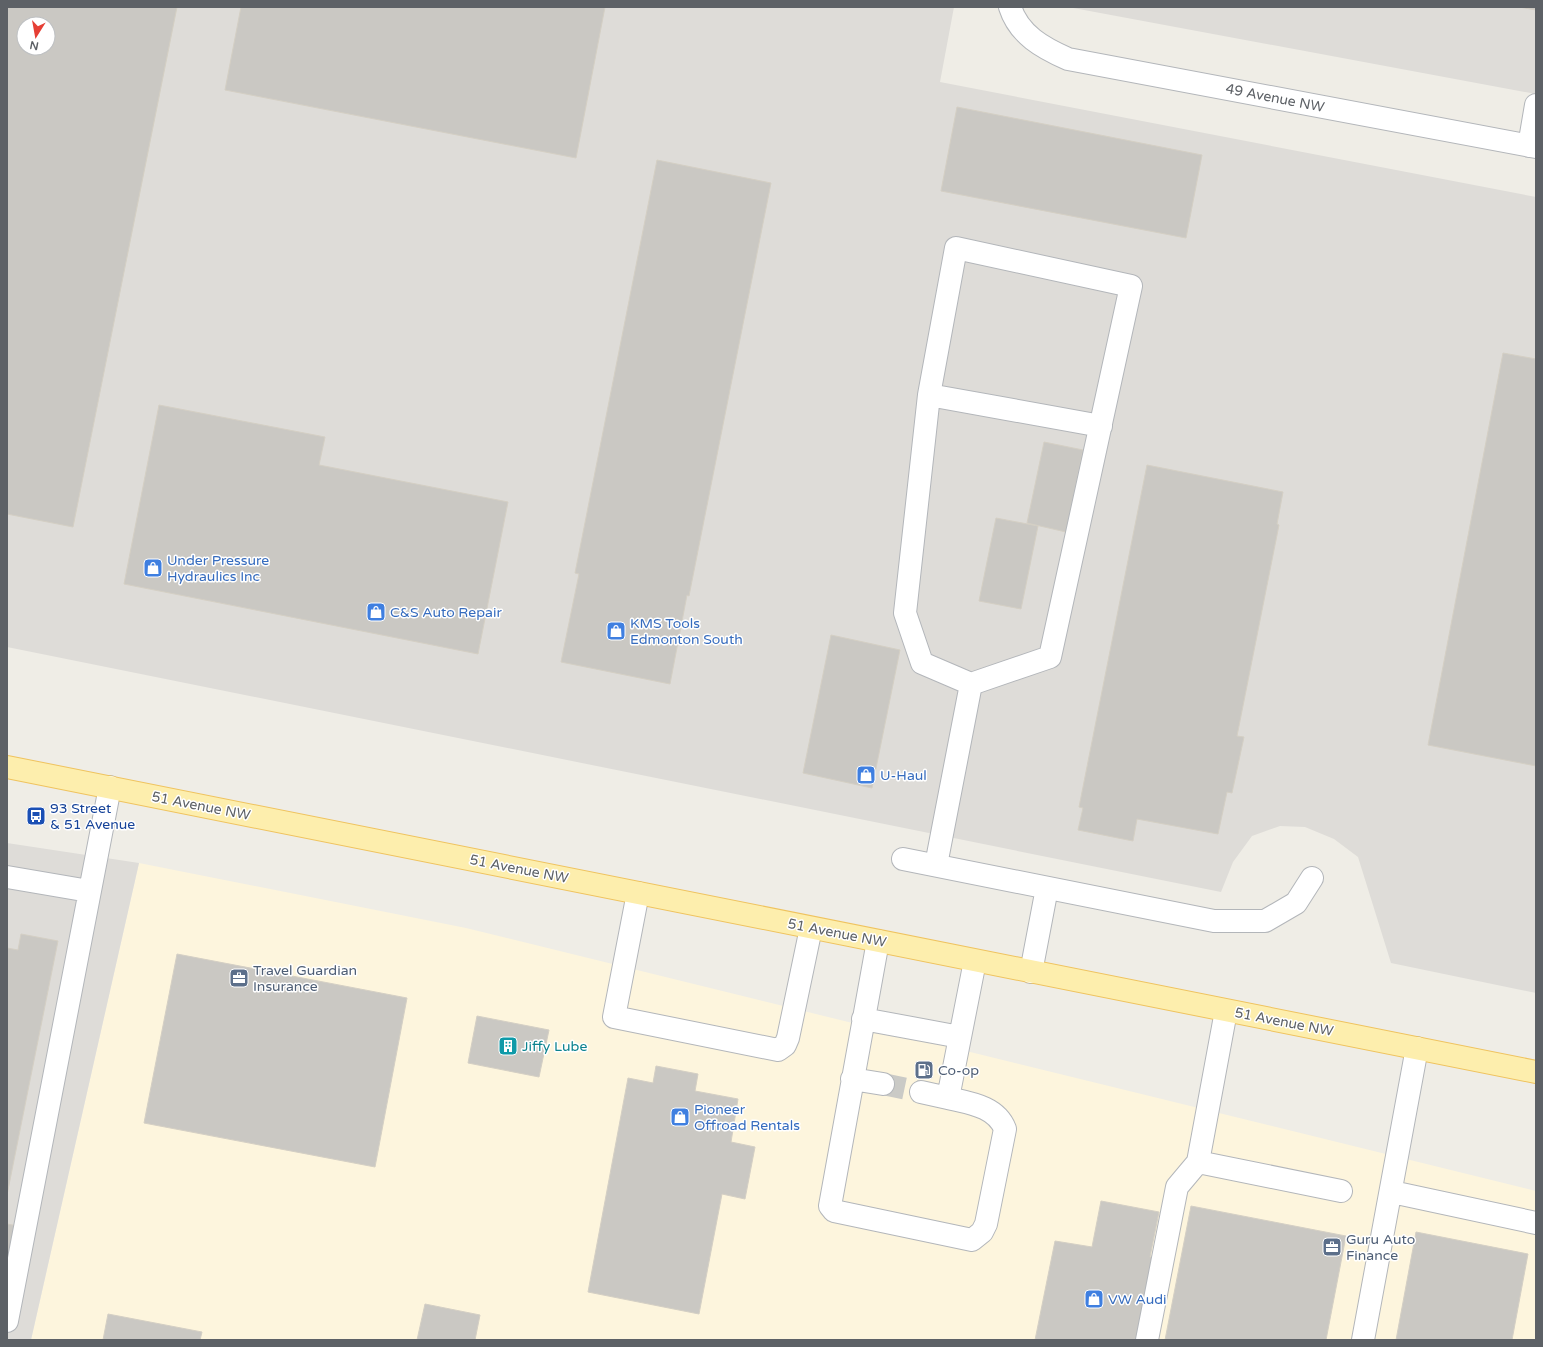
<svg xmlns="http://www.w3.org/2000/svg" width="1543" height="1347" viewBox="0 0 1543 1347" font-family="'Varela Round',sans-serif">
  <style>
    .commercial { fill: #fdf5dd }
    .industrial { fill: #dedcd8; fill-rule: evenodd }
    .building { fill: #cac8c3; stroke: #d4cfc4; fill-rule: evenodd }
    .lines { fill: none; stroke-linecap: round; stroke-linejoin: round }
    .minor-tunnel { stroke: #cacac6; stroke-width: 22; stroke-dasharray: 22 11; stroke-linecap: butt }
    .minor-casing { stroke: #b3b6ba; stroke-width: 24 }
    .major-casing { stroke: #efc35f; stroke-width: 24 }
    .minor { stroke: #fff; stroke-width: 22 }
    .major { stroke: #fdeead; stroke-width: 22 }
    .labels { text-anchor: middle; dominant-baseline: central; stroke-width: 3; stroke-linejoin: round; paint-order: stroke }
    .street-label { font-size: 14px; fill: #5d6166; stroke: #fff }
    .shop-label { font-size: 14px; fill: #366cbe; stroke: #fff; text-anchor: start }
    .transit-label { font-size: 14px; fill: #164399; stroke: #fff; text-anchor: start }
    .service-label { font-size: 14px; fill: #4e5e75; stroke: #fff; text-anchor: start }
    .culture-label { font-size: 14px; fill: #0d838f; stroke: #fff; text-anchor: start }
  </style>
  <rect width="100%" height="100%" fill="#efede6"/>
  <path class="commercial" d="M139,863l327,65 1070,263v149h-1505z"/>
  <path class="industrial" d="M7,7h947l-14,75 596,115v796l-145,-30 -33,-106 -24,-18 -29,-12 -25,-1 -28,10 -19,26 -12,30 -1214,-245zM24,24h24v24h-24z
    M1068,7h468v87z
    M7,843l132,20 -108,477h-24z"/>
  <path class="building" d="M7,7h170l-104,520 -66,-13zM24,24h24v24h-24z
    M241,7h364l-29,151 -351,-68z
    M1519,7h17v3z
    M957,107l245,48 -16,83 -245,-47z
    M657,160l114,23 -82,413 -2,-1 -17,89 -109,-22 18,-88 -4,-1z
    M1503,353l33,6v407l-108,-21z
    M159,405l166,32 -6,28 189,37 -30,152 -354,-70z
    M1044,442l39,8 -17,82 -39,-9z
    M1147,465l136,27 -6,32 2,1 -42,211 7,1 -12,56 -5,-1 -9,42 -81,-15 -4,22 -55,-11 5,-22 -4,-1z
    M996,518l42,8 -17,83 -42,-8z
    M831,635l69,15 -28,138 -69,-15z
    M21,934l37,7 -51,254v-247l11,2z
    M177,954l230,44 -32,169 -231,-44z
    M477,1016l72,14 -10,47 -71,-14z
    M656,1066l42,8 -3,17 43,8 -7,43 24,5 -10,52 -23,-5 -23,120 -111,-22 40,-214 25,5z
    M1101,1201l58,11 -9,45 4,1 -16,82h-103l20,-99 37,6z
    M1191,1206l155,30 -20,104h-161z
    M7,1224l11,2 -11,52z
    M1416,1232l112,22 -16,86h-116z
    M425,1304l55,11 -5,25h-58z
    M108,1314l94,18 -2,8h-97z"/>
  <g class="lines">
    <path class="minor-tunnel" d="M883,1084l38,8"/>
    <g class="minor-casing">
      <path id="minor" d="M1010,7c9,28 33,41 58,52l468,88
        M1529,146l7,-41
        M929,395l172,31
        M903,859l311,62h51l31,-18 16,-25
        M936,865l35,-181 -49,-21 -17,-50 24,-218 27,-147 175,38 -81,371 -79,27
        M7,877l82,14
        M638,893l-24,124 164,33 7,-5 3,-7 23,-110
        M878,941l-48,265 4,5 138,29 10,-8 4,-8 19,-95c-9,-23 -36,-26 -57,-31l27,-137
        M1031,972l16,-84
        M1226,1011l-28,151 143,29
        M863,1019l97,18
        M852,1079l31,5
        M921,1092l27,6
        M1392,1192l144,31
        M7,1321l103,-534
        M1147,1340l30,-153 21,-25
        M1363,1340l54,-292"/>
    </g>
    <g class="major-casing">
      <path id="major" d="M7,767l1529,305"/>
    </g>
    <use href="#minor" class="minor"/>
    <use href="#major" class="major"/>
  </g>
  <defs>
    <g id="shop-square" transform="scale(1)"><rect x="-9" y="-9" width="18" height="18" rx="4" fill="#3f7fe0" stroke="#fff"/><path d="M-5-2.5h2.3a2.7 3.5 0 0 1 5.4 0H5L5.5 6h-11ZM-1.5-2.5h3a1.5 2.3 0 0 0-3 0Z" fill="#fff"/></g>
    <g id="bus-square" transform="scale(1)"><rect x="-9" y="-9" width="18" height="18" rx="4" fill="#1a4fb4" stroke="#fff"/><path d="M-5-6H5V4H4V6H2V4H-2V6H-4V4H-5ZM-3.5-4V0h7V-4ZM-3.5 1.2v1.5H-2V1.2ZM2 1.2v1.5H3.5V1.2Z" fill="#fff"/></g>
    <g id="office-square" transform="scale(1)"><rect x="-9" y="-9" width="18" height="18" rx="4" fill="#5c6f8a" stroke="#fff"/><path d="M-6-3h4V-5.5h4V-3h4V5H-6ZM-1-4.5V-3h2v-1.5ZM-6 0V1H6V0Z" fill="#fff"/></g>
    <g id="building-square" transform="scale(1)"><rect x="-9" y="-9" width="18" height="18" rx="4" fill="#0f9aa8" stroke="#fff"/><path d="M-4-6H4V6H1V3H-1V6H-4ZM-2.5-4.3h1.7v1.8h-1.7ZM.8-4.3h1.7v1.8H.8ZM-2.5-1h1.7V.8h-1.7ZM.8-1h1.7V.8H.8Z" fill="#fff"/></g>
    <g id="fuel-square" transform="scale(1)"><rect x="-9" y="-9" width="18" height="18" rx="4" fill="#5c6f8a" stroke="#fff"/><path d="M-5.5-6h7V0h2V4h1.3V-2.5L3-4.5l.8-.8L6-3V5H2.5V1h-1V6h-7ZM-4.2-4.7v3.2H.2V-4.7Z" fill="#fff"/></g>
  </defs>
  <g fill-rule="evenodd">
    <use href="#shop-square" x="153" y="568"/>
    <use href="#shop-square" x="376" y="612"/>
    <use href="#shop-square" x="616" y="631"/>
    <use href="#shop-square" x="866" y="775"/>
    <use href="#bus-square" x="36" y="816"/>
    <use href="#office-square" x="239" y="978"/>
    <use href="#building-square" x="508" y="1046"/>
    <use href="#fuel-square" x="924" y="1070"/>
    <use href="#shop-square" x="680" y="1117"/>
    <use href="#office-square" x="1332" y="1247"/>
    <use href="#shop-square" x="1094" y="1299"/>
  </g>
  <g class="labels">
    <g class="street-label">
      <text transform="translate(1275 98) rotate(11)">49 Avenue NW</text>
      <text transform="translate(201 806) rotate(11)">51 Avenue NW</text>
      <text transform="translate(519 869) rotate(11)">51 Avenue NW</text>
      <text transform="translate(837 933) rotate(11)">51 Avenue NW</text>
      <text transform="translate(1284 1022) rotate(11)">51 Avenue NW</text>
    </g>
    <g class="shop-label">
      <text x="167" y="560">Under Pressure<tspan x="167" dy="16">Hydraulics Inc</tspan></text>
      <text x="390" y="612">C&amp;S Auto Repair</text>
      <text x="630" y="623">KMS Tools<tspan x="630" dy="16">Edmonton South</tspan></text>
      <text x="880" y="775">U-Haul</text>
      <text x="694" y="1109">Pioneer<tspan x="694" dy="16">Offroad Rentals</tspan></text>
      <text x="1108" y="1299">VW Audi</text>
    </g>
    <g class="transit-label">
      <text x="50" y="808">93 Street<tspan x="50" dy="16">&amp; 51 Avenue</tspan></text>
    </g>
    <g class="service-label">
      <text x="253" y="970">Travel Guardian<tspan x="253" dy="16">Insurance</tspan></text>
      <text x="938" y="1070">Co-op</text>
      <text x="1346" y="1239">Guru Auto<tspan x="1346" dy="16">Finance</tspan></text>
    </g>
    <g class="culture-label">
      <text x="522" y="1046">Jiffy Lube</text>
    </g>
  </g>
  <rect width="1543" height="1347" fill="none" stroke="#5d6166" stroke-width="16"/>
  <g transform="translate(36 36) rotate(191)"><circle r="19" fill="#ffffff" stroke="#bec0c2"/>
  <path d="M0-3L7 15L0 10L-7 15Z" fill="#e63f35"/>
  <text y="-6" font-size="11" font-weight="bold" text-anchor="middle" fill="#5d6166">N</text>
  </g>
</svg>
